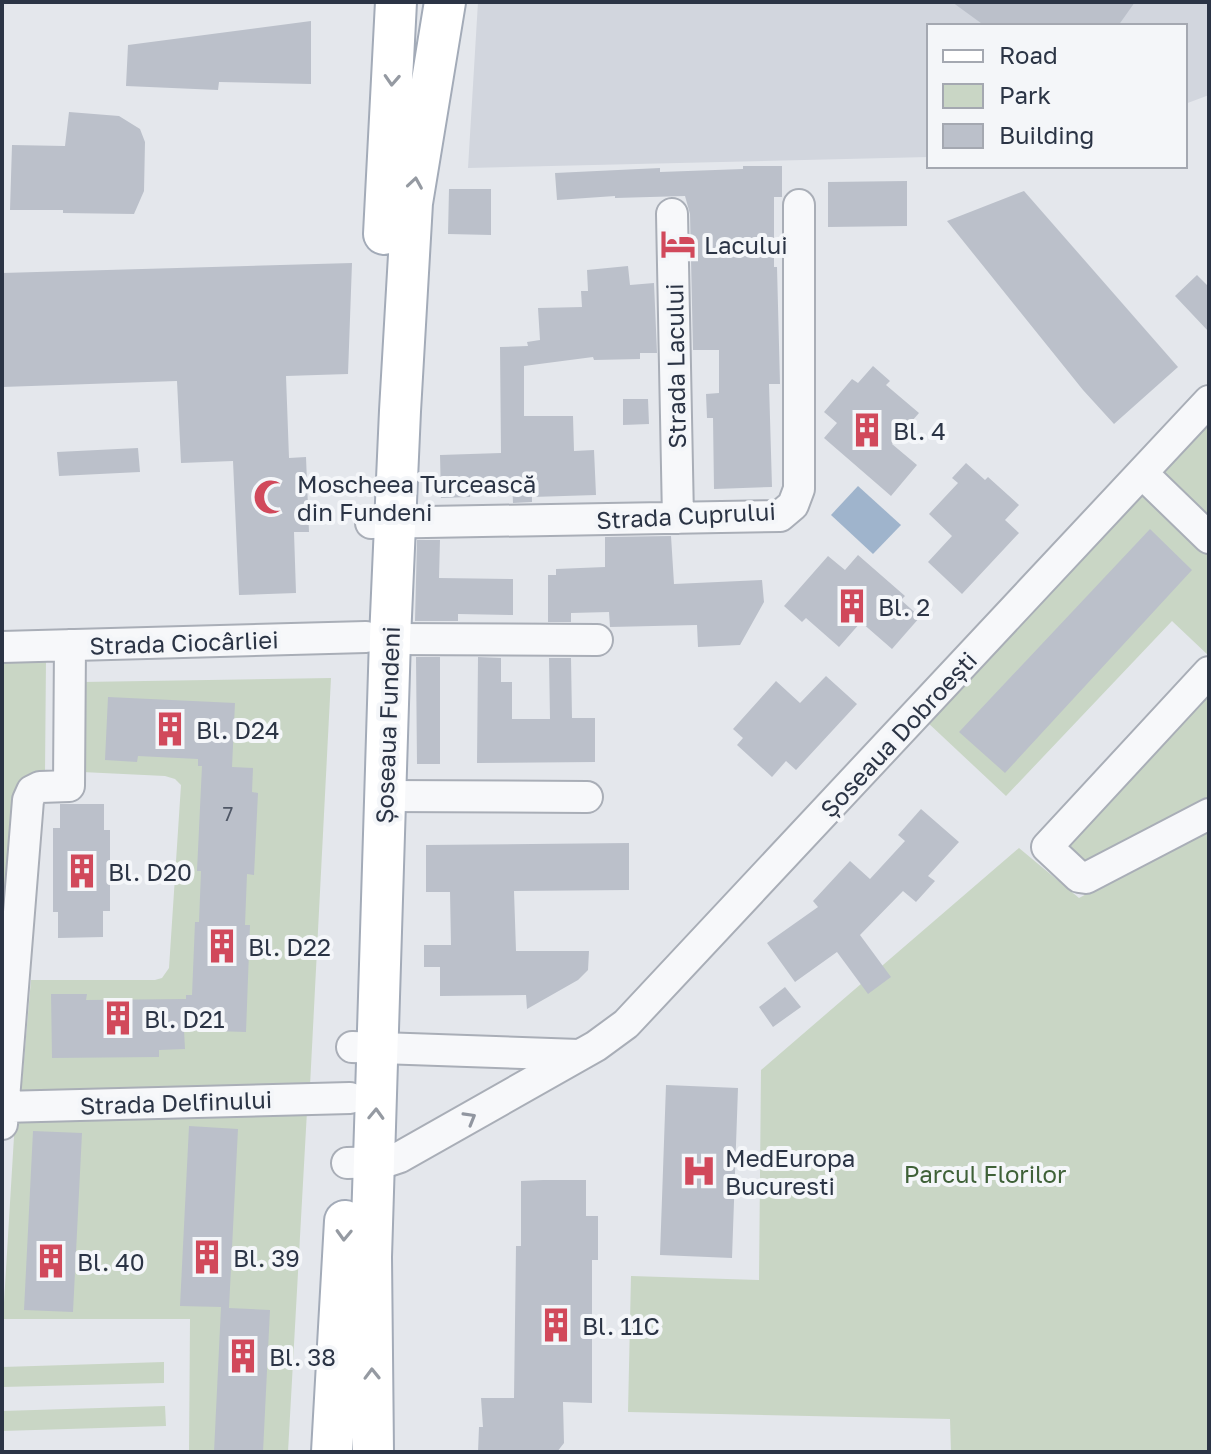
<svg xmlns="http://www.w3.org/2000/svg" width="1211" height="1454" viewBox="0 0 1211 1454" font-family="'Golos Text',sans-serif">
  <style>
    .built { fill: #d2d6de }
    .green { fill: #c9d6c5 }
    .water { fill: #9fb4cc }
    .building { fill: #bbc0ca }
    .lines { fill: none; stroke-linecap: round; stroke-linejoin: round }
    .minor-casing { stroke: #a9aeb7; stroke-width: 34 }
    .major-casing { stroke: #a3abb8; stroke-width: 44 }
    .minor { stroke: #f7f8fa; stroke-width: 30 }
    .major { stroke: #fff; stroke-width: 40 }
    .oneway { stroke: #959aa2 }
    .oneway2 { stroke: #9196a0 }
    .labels { text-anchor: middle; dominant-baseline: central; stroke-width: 8; stroke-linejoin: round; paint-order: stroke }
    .number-label { font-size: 20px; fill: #4f5766 }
    .poi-label { font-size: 24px; fill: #2b3445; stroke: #f4f6f9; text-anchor: start }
    .street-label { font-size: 24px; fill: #2b3445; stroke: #f4f6f9 }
    .park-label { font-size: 24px; fill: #3f6138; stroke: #f4f6f9 }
  </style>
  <rect width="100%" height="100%" fill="#e4e7ec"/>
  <path class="built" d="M478,2h731v93l-24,9v-78h-256v131l-461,11z"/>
  <path class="green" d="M1209,419v99l-49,-46z
    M1141,490l68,64v102l-37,-35 -166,175 -80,-75z
    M46,659l-1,114c-13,1 -20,2 -27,14l-16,155v-282z
    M331,678l-21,408 -289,7 10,-113h124l7,-2 7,-10 12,-183 -6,-6 -10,-3 -83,-4v-90z
    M1209,695v107l-125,67 -21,-19z
    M1209,829v623h-258l-1,-33 -322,-7 3,-136 128,4 2,-210 258,-222 60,50z
    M307,1111l-19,341h-99l1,-133h-187l12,-199z
    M164,1362v21l-162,4v-20z
    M165,1406l1,20 -164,5v-20z"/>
  <path class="water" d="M858,486l43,39 -28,29 -42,-39z"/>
  <path class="building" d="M952,2h183l-17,24h-133z
    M311,21v63l-92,-2 -1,8 -92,-4 2,-41z
    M69,112l50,4 21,13 5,13 -1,49 -10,23 -71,-1v-3h-53l2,-65 53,1z
    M743,166h39v31h-8v70h3l3,117h-11l3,103 -58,2 -1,-71h-6l-1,-24 13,-1v-43h-26l-3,-136 -5,-18 -70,2v-2l-58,4 -2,-27 105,-5v4l83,-3z
    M907,181v45l-79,1v-45z
    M449,189h42v46l-43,-1z
    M1024,191l154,176 -64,57 -31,-34 -136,-169z
    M352,263l-4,111 -62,2 3,82 17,-1 3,75h-15l2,61 -57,2 -6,-134 -52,2 -4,-82 -175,6v-114z
    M628,266l2,19 24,-2 3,70h-17v6l-46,1 -1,-3 -69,9v50h49l1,35 20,-1 2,45 -64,2v5l-19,1 -1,-21 -42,2v13l-29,1 -1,-43 61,-2 -1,-106 28,-1 -1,-4 13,-2 -2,-32 44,-1 -1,-16h7l-1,-21z
    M1197,275l12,12v45l-34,-36z
    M873,366l17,15 -4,4 33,28 -27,31 25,21 -26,31 -67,-58 13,-15 -13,-11 28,-33 6,4z
    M623,399h25l1,25 -26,1z
    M138,448l2,24 -81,4 -2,-24z
    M966,463l19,17 3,-3 31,28 -14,15 14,13 -57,61 -34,-32 24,-26 -23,-22 29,-31 -6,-5z
    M1150,529l42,41 -187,203 -46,-41z
    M671,536l3,48 88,-4 2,22 -24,43 -42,2 -1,-22 -87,2 -1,-15 -38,1v9h-23v-47h8v-6l49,-2v-30z
    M417,540h23l-1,38 74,1v36l-55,-1v7h-43z
    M858,555l47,41 -4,4 19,17 -28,32 -31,-27 -22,25 -33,-29 -4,4 -18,-16 44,-50 17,14z
    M416,657h24v107h-23z
    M478,657l23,1v24h11v37h38l-1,-61h22l1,60h23v44l-118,1z
    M826,676l31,28 -61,66 -10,-9 -14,16 -35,-32 6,-7 -10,-9 43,-48 24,22z
    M108,697l127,6 -3,64 21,1 -1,24 6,1 -4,82 -7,-1 -2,51h5l-4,107 -62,-2 1,19 -26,1v7l-107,1 -1,-64h36l-1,6 100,-1v-4h6l3,-73h4l2,-51h-4l5,-105h-4v-7l-60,-3 -1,6 -32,-2z
    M60,804h44v26h6v81h-7v26l-45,1v-26h-5v-84h7z
    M921,809l38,33 -31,34 7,5 -19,21 -13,-11 -43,44 31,42 -23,17 -31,-42 -42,30 -28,-39 51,-36 -5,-6 37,-40 20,18 35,-38 -7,-6z
    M629,843v47l-115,1 2,60h73l-1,19 -10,10 -51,29 -1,-14 -86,1v-29h-16v-22h27l-1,-53h-24v-47z
    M785,987l16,20 -28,20 -14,-20z
    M666,1085l72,3 -6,170 -72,-3z
    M189,1126l49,3 -9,179 41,2 -7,142h-49l7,-145 -41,-1z
    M33,1131l49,2 -9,179 -49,-2z
    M543,1180h43v36h12v44h-6v143l-29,-1 1,41 -7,9h-79l1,-25h4l-2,-29h33l2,-152h5v-65z"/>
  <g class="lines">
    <g class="minor-casing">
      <path id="minor" d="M672,214l6,304
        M1143,474l66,64
        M371,523l409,-7 13,-11 6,-16v-284
        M390,639l207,1
        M2,647l364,-10
        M1209,672l-162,175 32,30 7,1 123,-64
        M385,796l202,1
        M352,1047l227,8
        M2,1107l348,-9
        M2,1124l26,-324 4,-9 8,-4 29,-1 1,-141
        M347,1163l38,-1 15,-5 196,-111 30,-22 583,-623"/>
    </g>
    <g class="major-casing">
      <path id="major" d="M384,234l12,-232
        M332,1452l13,-231
        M373,1452l-2,-195 19,-618 10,-228 12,-208 33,-201"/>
    </g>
    <use href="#minor" class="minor"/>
    <use href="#major" class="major"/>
  </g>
  <defs><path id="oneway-chevron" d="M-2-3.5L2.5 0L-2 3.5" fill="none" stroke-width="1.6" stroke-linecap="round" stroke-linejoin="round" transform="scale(2)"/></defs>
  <g class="oneway">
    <use href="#oneway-chevron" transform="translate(392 80) rotate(93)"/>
    <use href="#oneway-chevron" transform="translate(415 183) rotate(-81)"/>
    <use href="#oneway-chevron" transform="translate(376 1114) rotate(-88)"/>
    <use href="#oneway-chevron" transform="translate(344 1235) rotate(92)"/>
    <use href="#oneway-chevron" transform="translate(372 1374) rotate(-91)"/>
  </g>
  <use class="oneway2" href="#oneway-chevron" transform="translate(470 1118) rotate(-30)"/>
  <defs>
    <g id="hotel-bare" transform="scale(2.76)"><path d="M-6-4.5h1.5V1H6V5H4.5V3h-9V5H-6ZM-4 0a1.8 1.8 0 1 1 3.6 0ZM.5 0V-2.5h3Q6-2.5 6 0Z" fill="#d1495b" stroke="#f4f6f9" stroke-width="2.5" paint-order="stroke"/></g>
    <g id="building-bare" transform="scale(2.76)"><path d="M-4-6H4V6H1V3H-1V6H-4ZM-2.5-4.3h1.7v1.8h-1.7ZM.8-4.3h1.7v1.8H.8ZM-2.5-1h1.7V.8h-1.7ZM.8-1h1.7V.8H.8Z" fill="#d1495b" stroke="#f4f6f9" stroke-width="2.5" paint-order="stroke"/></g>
    <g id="mosque-bare" transform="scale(2.76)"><path d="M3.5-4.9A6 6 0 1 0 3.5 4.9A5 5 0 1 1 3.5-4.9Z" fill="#d1495b" stroke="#f4f6f9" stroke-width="2.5" paint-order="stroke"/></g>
    <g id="hospital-bare" transform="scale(2.76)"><path d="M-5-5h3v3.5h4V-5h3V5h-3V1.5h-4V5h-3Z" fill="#d1495b" stroke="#f4f6f9" stroke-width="2.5" paint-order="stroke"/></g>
  </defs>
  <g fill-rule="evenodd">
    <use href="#hotel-bare" x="678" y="244"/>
    <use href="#building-bare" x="867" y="430"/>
    <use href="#mosque-bare" x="271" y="497"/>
    <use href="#building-bare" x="852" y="606"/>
    <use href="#building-bare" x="170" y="729"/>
    <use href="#building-bare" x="82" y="871"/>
    <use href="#building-bare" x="222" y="946"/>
    <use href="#building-bare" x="118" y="1018"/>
    <use href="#hospital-bare" x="699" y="1171"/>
    <use href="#building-bare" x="207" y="1257"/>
    <use href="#building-bare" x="51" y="1261"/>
    <use href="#building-bare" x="556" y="1325"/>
    <use href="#building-bare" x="243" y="1356"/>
  </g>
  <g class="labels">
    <g class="number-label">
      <text x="228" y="813">7</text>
    </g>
    <g class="poi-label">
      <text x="704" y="244">Lacului</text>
      <text x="893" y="430">Bl. 4</text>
      <text x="297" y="483">Moscheea Turcească<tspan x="297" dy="28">din Fundeni</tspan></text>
      <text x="878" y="606">Bl. 2</text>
      <text x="196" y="729">Bl. D24</text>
      <text x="108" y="871">Bl. D20</text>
      <text x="248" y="946">Bl. D22</text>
      <text x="144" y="1018">Bl. D21</text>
      <text x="725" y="1157">MedEuropa<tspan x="725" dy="28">Bucuresti</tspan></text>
      <text x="233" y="1257">Bl. 39</text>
      <text x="77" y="1261">Bl. 40</text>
      <text x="582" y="1325">Bl. 11C</text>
      <text x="269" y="1356">Bl. 38</text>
    </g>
    <g class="street-label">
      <text transform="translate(675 366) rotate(-91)">Strada Lacului</text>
      <text transform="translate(686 515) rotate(-3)">Strada Cuprului</text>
      <text transform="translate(184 642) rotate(-2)">Strada Ciocârliei</text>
      <text transform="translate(387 725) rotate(-88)">Șoseaua Fundeni</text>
      <text transform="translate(898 734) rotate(-47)">Șoseaua Dobroești</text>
      <text transform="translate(176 1102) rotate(-2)">Strada Delfinului</text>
    </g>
    <g class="park-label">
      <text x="985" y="1173">Parcul Florilor</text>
    </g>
  </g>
  <rect width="1211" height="1454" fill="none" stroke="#2b3445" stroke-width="8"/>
  <rect x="927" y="24" width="260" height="144" fill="#f4f6f9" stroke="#a4a8b1" stroke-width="2"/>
  <rect x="943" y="50" width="40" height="12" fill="#ffffff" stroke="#a4a8b1" stroke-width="2"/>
  <text x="999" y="64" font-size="24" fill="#2b3445">Road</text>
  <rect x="943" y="84" width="40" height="24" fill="#c9d6c5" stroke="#a4a8b1" stroke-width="2"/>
  <text x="999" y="104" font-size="24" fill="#2b3445">Park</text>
  <rect x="943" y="124" width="40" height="24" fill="#bbc0ca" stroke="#a4a8b1" stroke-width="2"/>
  <text x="999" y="144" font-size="24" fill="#2b3445">Building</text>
</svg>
